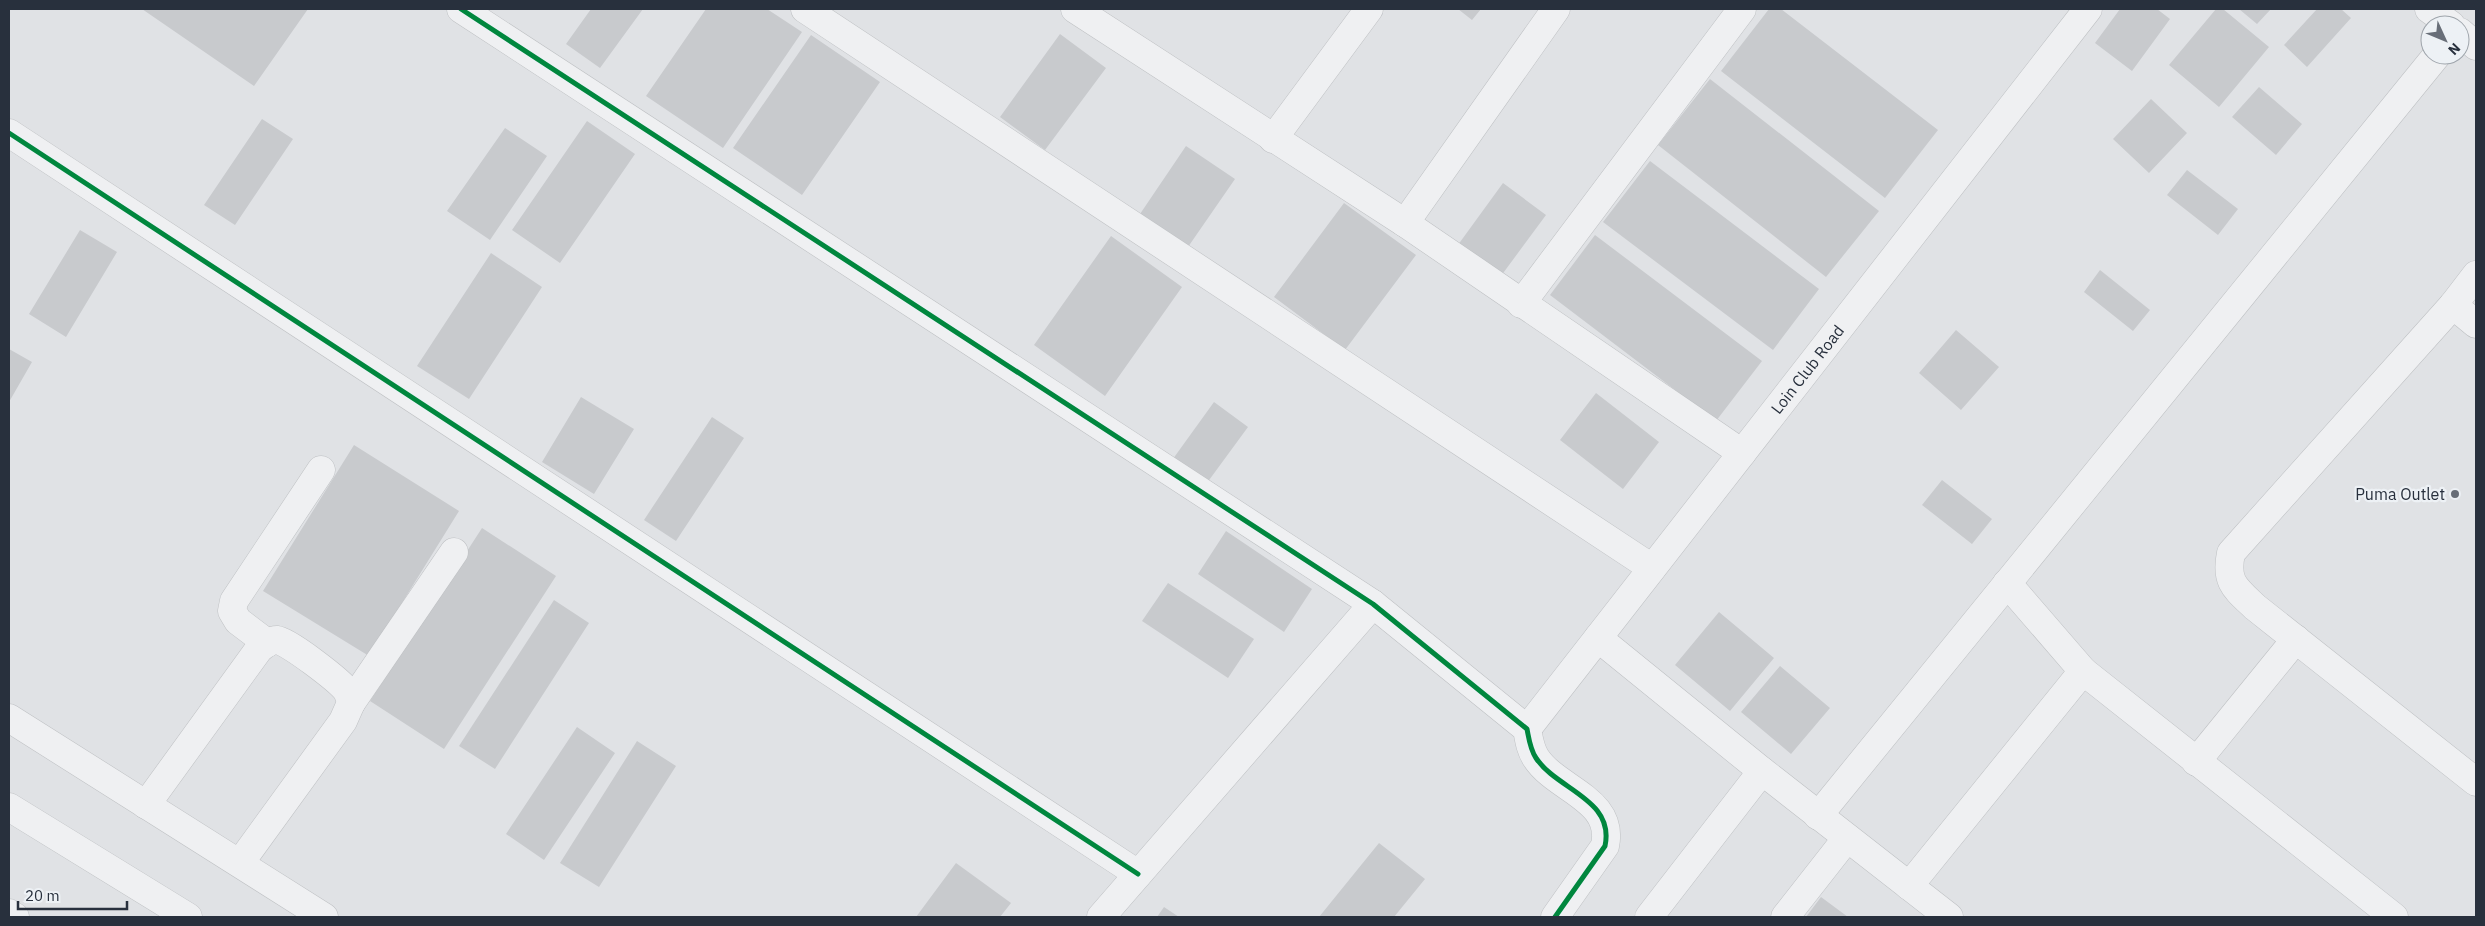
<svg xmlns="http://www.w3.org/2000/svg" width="2485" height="926" viewBox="0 0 2485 926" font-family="'IBM Plex Sans',sans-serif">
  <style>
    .building { fill: #c8cacd }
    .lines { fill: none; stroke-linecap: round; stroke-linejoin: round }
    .minor-casing { stroke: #bec0c3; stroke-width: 29 }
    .minor { stroke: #eff0f2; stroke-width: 28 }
    .cycleway-casing { stroke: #edf1f5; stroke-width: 8 }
    .cycleway { stroke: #00873e; stroke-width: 5 }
    .poi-dot { fill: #686e78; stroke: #edf1f5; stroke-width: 2 }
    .labels { text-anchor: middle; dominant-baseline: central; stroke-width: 4.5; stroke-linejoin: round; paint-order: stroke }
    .street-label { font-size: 16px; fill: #28303d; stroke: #edf1f5 }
    .poi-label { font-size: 16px; fill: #28303d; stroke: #edf1f5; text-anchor: end }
  </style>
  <rect width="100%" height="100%" fill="#e0e2e5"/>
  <path class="building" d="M142,9h166l-54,77z
    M591,9h52l-43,59 -34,-24z
    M706,9h61l35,23 -79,116 -77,-52z
    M1458,9h23l-9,11z
    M1769,9h12l157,121 -53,68 -164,-127z
    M2120,9h37l13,10 -38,52 -37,-28z
    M2216,9h7l46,38 -50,60 -50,-42z
    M2239,9h32l-14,15z
    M2317,9h24l10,9 -44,49 -23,-22z
    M1060,34l46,34 -61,82 -45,-33z
    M811,35l69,47 -78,113 -69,-47z
    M1710,79l169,132 -53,66 -168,-132z
    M2259,87l43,37 -26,31 -44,-38z
    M2151,99l36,34 -38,40 -36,-34z
    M262,119l31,20 -58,86 -31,-20z
    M587,121l48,33 -75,109 -48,-33z
    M505,128l42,28 -57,84 -43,-29z
    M1186,146l49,33 -47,68 -48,-33z
    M1650,161l169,128 -46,61 -170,-128z
    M2187,170l51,39 -20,26 -51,-40z
    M1503,183l43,32 -48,65 -43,-31z
    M1344,203l72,52 -71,95 -71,-53z
    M80,230l37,22 -51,85 -37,-23z
    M1595,235l167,126 -46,60 -166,-126z
    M1111,236l71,51 -77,109 -71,-51z
    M491,253l51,34 -73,112 -52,-33z
    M2100,270l50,40 -17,21 -49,-39z
    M1956,330l43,37 -38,43 -42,-37z
    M9,349l23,13 -23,40z
    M1596,393l63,49 -36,47 -63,-49z
    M581,397l53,32 -40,65 -52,-32z
    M1214,402l34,25 -44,60 -34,-24z
    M712,417l32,21 -68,103 -32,-21z
    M354,445l105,66 -90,145 -106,-65z
    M1942,480l50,39 -20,25 -50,-39z
    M482,528l74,48 -112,173 -74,-48z
    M1226,531l86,58 -28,43 -86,-58z
    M1168,583l86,56 -26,39 -86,-57z
    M554,600l35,23 -94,146 -36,-23z
    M1719,612l55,46 -44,53 -55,-46z
    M1780,666l50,42 -39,46 -50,-42z
    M577,727l38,26 -71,107 -38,-26z
    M637,741l39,25 -77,121 -39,-24z
    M1379,843l46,36 -31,38h-75z
    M956,863l55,40 -11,14h-84z
    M1821,897l27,20h-42z
    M1164,907l15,10h-22z"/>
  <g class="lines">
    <g class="minor-casing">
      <g id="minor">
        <path d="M461,9l912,595 154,125c2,10 3,20 9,29 21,32 79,41 69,88l-50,71"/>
        <path d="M805,9l847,559"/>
        <path d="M1075,9l330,214 337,230"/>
        <path d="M2429,9l22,16"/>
        <path d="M2460,32l16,14"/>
        <path d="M9,133l1129,741"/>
        <path d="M1273,139l96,-130"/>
        <path d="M1405,223l151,-214"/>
        <path d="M2476,275l-23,30 -222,248c-6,29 4,35 24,54l221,175"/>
        <path d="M1521,304l221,-295"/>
        <path d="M2453,305l23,19"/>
        <path d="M2007,583l76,88"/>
        <path d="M1598,638l164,133 187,146"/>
        <path d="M267,643l-29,-22 -6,-10 2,-10 87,-131"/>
        <path d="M351,703l103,-151"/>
        <path d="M9,718l315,199"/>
        <path id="s1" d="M1527,729l561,-720"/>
        <path d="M2196,762l100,-123"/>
        <path d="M146,805l113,-156c5,-4 11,-9 18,-9 11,1 63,41 70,51 2,4 3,8 4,12l-8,18 -103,142"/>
        <path d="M9,807l179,110"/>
        <path d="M1818,816l619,-761"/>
        <path d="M1909,886l174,-215 311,246"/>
        <path d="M9,913l6,4"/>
        <path d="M1101,917l272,-313"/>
        <path d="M1649,917l113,-146"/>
        <path d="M1785,917l62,-79"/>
      </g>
    </g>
    <use href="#minor" class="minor"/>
    <g class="cycleway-casing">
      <path id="cycleway" d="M461,9l912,595 154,125c2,10 3,20 9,29 21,32 79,41 69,88l-50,71
        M9,133l1129,741"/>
    </g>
    <use href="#cycleway" class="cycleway"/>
  </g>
  <circle class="poi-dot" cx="2455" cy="494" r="5"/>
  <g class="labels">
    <g class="street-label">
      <text stroke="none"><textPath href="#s1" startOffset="456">Loin Club Road</textPath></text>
    </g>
    <g class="poi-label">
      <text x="2445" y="494">Puma Outlet</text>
    </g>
  </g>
  <rect width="2485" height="926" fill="none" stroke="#28303d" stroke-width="20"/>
  <g transform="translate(2445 40) rotate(134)"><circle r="24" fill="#edf1f5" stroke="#9ea4ab"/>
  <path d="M0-4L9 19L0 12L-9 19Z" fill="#686e78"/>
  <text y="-8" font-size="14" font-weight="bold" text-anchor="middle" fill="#28303d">N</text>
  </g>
  <path d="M18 901v8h109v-8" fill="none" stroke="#28303d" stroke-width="2.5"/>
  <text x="25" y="901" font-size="15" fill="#28303d" stroke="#edf1f5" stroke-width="4" paint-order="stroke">20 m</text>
</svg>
